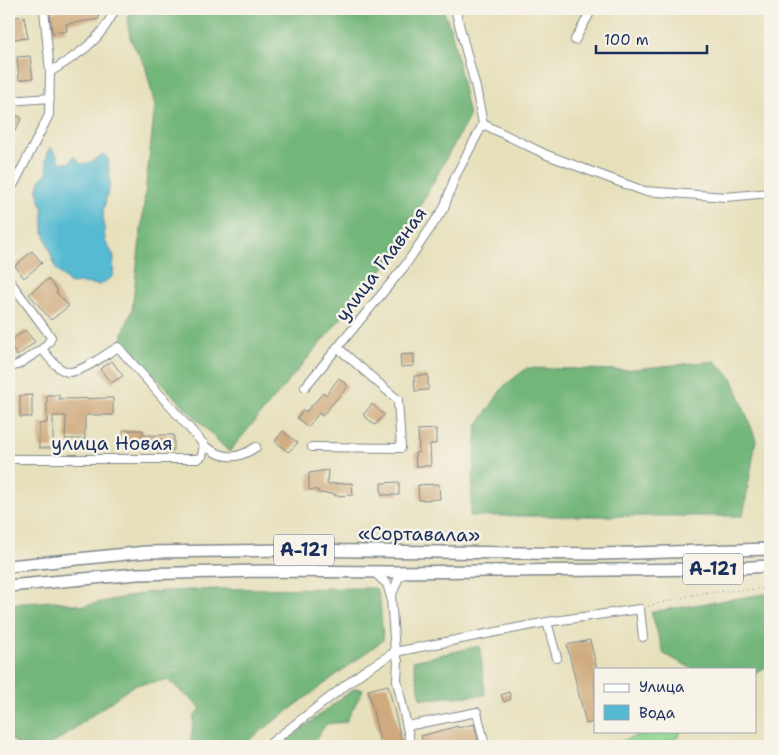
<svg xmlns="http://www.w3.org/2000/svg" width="779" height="755" viewBox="0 0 779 755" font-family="'Shantell Sans',sans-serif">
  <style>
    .green { fill: #8fd58f; stroke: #558276 }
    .forest { fill: #73b67a; stroke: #47726c }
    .water { fill: #54bad2; stroke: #387498 }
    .building { fill: #cfaa7e }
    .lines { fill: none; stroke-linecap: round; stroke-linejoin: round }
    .minor-casing { stroke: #80888c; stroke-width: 10 }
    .highway-casing { stroke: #80888c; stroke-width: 14 }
    .path { stroke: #80888c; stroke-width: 1; stroke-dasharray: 1 4; stroke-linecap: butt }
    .minor { stroke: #fff; stroke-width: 8 }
    .highway { stroke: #fff; stroke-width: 11 }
    .labels { text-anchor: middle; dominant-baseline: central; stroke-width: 5; stroke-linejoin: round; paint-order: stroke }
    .shield { fill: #f7f3e8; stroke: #5d6a87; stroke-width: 1 }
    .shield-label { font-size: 18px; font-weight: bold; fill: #1b2f5e }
    .street-label { font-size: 19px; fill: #1b2f5e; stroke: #f7f3e8 }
  </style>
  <rect width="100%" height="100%" fill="#f7f3e8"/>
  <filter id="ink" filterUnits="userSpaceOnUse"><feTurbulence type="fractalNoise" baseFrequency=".02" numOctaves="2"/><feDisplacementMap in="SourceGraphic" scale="10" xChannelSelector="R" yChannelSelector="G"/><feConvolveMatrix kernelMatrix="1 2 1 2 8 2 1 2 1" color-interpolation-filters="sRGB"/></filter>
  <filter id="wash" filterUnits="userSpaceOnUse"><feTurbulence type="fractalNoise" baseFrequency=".0096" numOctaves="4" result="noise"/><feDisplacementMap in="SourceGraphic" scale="20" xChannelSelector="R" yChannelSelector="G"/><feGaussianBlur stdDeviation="1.12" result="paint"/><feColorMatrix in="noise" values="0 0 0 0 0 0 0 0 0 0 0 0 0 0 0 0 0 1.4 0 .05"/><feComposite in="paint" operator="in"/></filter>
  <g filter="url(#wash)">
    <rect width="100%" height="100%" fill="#e6e0bb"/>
    <path class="green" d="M653,731h28l-3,6 -24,9h-36l-3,-3z"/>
    <path class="forest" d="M129,9h314l9,24 17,84 -78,142 -162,193 -107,-109 1,-10 9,-23 23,-204 -10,-41 -14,-24 -3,-15z
      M715,361l18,19 23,60 -13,76h-273l7,-90 27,-40 23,-18 96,2z
      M376,588l4,12 3,40 -142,106h-57l7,-6 3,-24 7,-8 -33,-28 -34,5 -84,61h-30l-11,-9v-133l46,-3 28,5 66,-14 67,-3z
      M770,593v71l-15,10v-5h-62l-29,-15 -13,-42z
      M480,646l5,49 -64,4 -8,-38z
      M355,688l8,2 -17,32 -20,2 -13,20 -4,2h-30z"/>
    <path class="water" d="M50,147l7,8 3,7 10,1 4,-7 7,8 8,-1 15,-9 4,5 2,25 -7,27 2,30 9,15 -1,20 -13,9 -18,-2 -12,1 -14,-15 -13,-39v-21l-6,-18 3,-10 8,-10 -2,-11z"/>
    <g id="blocks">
      <path class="building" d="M74,9h23l2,10 -33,5 1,7 -15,2 -2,-21z
        M24,16l4,22 -15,1 -3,-21z
        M30,56l3,22 -14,2 -2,-23z
        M11,112l11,6 -9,16 -4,-2v-15z
        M32,251l10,12 -18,15 -9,-12z
        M48,279l10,12 -2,1 13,14 -18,14 -22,-26z
        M25,330l10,12 -18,14 -8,-14z
        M414,354v12l-13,1 -1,-12z
        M112,361l11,15 -12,7 -11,-14z
        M428,375v15l-13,1 -1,-15z
        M339,378l9,8 -26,30 -3,-3 -11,14 -11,-9 6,-8 3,2 17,-19 3,2z
        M32,395v22h-12v-21z
        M47,395h12v4l54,-1v17h-28v24h-20l1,-23h-13v32h-14v-24l8,-1z
        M372,404l12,11 -9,10 -12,-10z
        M436,429v15h-6l1,22h-15l-1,-13 4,-1 -1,-22z
        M123,430h20v5h31v15l-22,-1v-7l-29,-1z
        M283,431l15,12 -10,9 -13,-11z
        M328,470l-1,14 25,-1 1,12 -18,1v-2l-17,-1v-3h-9v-17z
        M399,482v13h-18v-12z
        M439,484l1,15 -21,1 -1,-15z
        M590,640l7,29h-2v52l-9,3 -19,-79z
        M388,685l15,61h-22l-13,-56z
        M509,692l2,7 -7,3 -3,-7z
        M474,724l5,20 -9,2h-47l-2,-10 37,-10v2z"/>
    </g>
  </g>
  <g filter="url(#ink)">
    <use href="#blocks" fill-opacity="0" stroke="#80888c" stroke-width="1"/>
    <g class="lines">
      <g class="minor-casing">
        <path id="minor" d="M575,40l17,-31
          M50,72c29,-18 51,-31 65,-63
          M9,101l41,-3
          M483,124l64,31 97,36 82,6 44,-4
          M9,186l5,-2 35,-69 1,-43 -6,-63
          M9,280l42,57 -2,5 -7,7
          M9,368l10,-4 23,-15c6,7 17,23 27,23 14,0 37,-18 49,-25l88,100c18,12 31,13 50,0
          M305,387l99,-120 40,-59 11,-31 28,-53 -7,-36 -21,-79
          M312,447l89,1 -3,-48 -61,-53
          M9,459h189l4,-3 2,-12
          M374,572l13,12 4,13 4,55 3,9 -1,19 14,66
          M391,597l8,-20 8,-4
          M547,622l10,36
          M407,726l70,-14 8,34
          M267,746l97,-75 31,-19 152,-30 93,-13 3,28"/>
      </g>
      <g class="highway-casing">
        <path id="highway" d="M9,566l137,-14 143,-2 312,4 169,-5
          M9,586l128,-12 127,-3 126,1 327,-3 53,-3"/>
      </g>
      <path class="path" d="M648,606l53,-13 69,-5"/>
      <use href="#minor" class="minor"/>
      <use href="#highway" class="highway"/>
    </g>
  </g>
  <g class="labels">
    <g class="shield">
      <rect x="274" y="534.5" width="60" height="31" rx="4"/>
      <rect x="683" y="553.5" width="60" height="31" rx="4"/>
    </g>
    <g class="shield-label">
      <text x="304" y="550">А-121</text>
      <text x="713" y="569">А-121</text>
    </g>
    <g class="street-label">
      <text transform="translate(381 264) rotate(-53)">улица Главная</text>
      <text x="112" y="443">улица Новая</text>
      <text transform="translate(419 534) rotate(1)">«Сортавала»</text>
    </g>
  </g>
  <rect width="779" height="755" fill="none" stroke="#f7f3e8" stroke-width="30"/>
  <rect x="594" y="668" width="162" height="65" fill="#f7f3e8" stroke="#9fa5b1"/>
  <rect x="604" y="684" width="25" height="8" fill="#ffffff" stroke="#9fa5b1"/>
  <text x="639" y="692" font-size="15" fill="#1b2f5e">Улица</text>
  <rect x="604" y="705" width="25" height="15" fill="#54bad2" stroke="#9fa5b1"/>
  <text x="639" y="718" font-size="15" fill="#1b2f5e">Вода</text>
  <path d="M596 45v8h111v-8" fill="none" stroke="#1b2f5e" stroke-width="2.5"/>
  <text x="604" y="45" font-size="15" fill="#1b2f5e" stroke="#f7f3e8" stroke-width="4" paint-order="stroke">100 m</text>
</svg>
